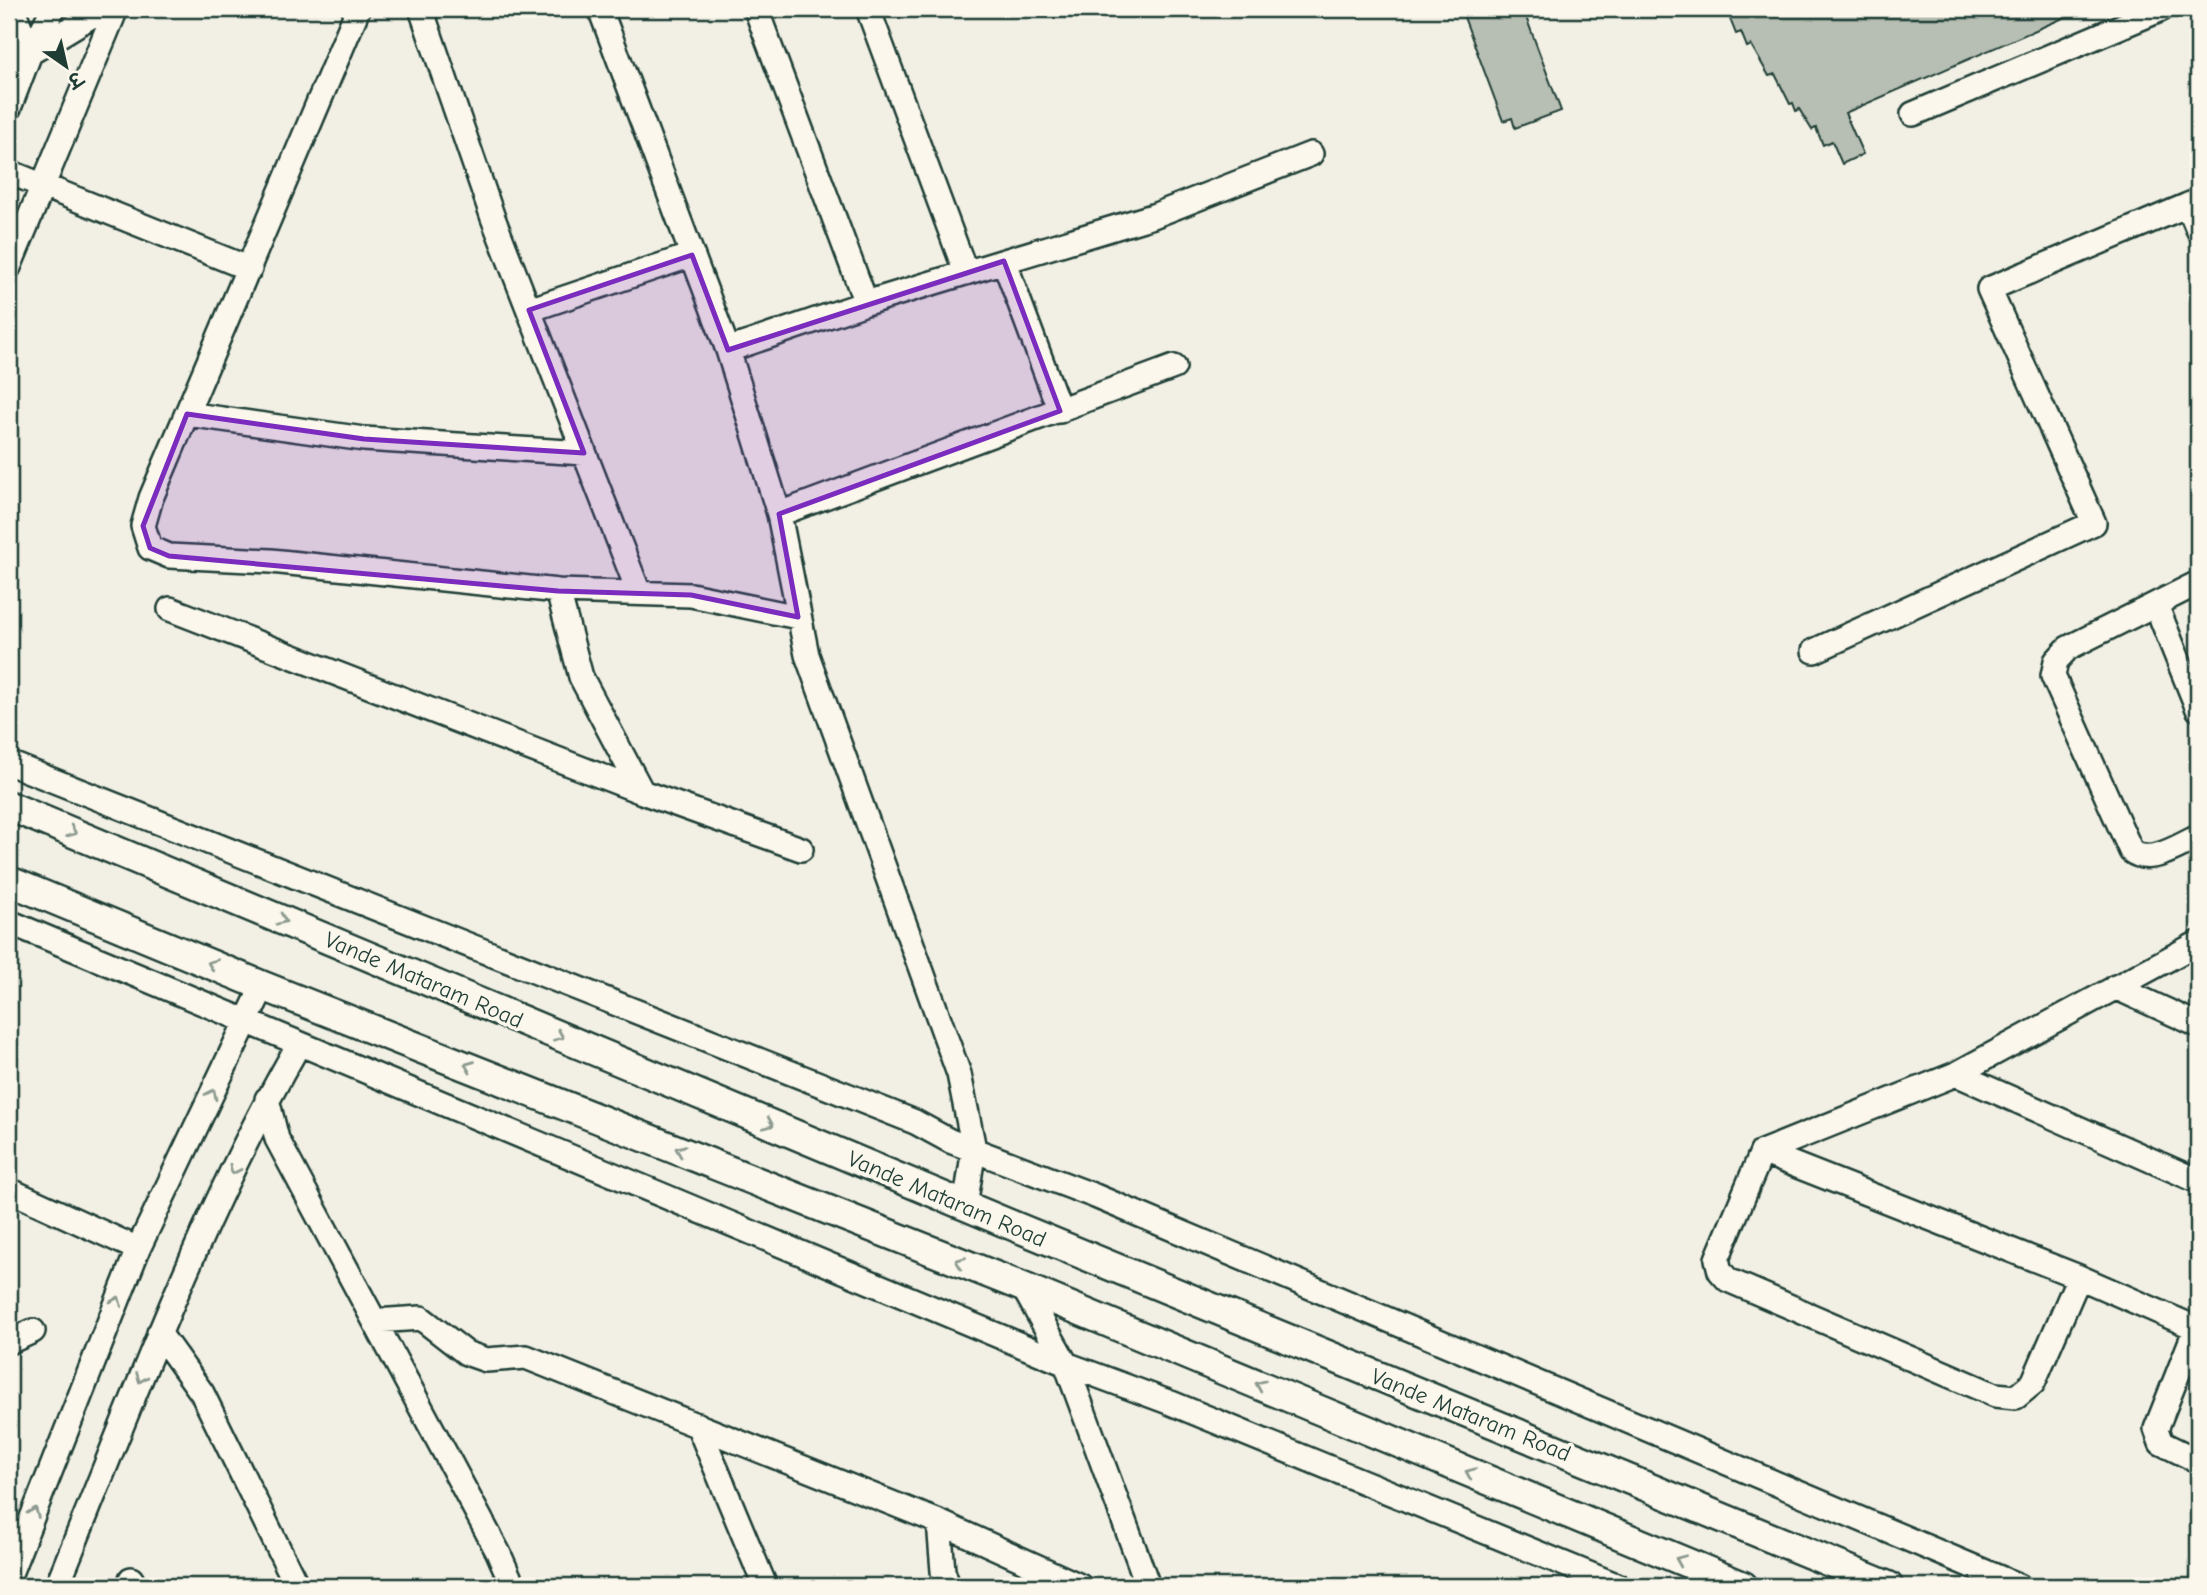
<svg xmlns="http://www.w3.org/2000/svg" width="2207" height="1595" viewBox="0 0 2207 1595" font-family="'Comic Neue','Playpen Sans Deva',sans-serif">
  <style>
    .building { fill: #b7beb3; stroke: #1f3d34; stroke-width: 2 }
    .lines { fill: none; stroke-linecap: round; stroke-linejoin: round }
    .minor-casing { stroke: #1f3d34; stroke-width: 28 }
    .major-casing { stroke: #1f3d34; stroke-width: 33 }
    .minor { stroke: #fbf7ec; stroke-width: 23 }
    .major { stroke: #fbf7ec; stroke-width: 28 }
    .oneway { stroke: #8d9a90 }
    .marked { fill: #7b2cbf; fill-opacity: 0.2; stroke: #7b2cbf; stroke-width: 5; stroke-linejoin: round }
    .labels { text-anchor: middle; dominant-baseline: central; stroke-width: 7; stroke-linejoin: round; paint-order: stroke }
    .street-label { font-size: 23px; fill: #1f3d34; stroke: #fbf7ec }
  </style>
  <rect width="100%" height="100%" fill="#f2f0e5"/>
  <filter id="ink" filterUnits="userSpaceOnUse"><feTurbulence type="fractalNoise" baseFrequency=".0143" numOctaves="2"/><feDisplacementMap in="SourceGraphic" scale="14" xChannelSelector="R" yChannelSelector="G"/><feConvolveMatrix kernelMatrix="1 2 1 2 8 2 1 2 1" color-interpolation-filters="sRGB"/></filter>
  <g filter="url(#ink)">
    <path class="building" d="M1461,9h62l38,102 -46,17 -3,-10 -9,3z
      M1726,9h358l-239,104 18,41 -21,10 -10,-23 -9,4 -7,-17 -4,2 -13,-21 -3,2 -3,-8 -3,1 -15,-30 -6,2 -18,-31 -4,2 -6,-15 -5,2z"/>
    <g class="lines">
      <g class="minor-casing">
        <path id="minor" d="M13,9l17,44
          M358,9l-207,489 -8,28 7,22 19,8 102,5 287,30 133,4 107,22
          M421,9l72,209 146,375
          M600,9l128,341 51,164 28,141 152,419 15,75 -9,57
          M756,9l110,294
          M868,9l98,264
          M9,60l21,-7 73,-44
          M9,108l21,-55 23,-44
          M1913,114l249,-105
          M9,172l241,97
          M2198,201l-10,4 10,24
          M1004,261l56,150
          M9,267l107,-258
          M529,310l163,-55
          M728,350l138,-47 287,-87 158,-62
          M187,414l177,25 220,14
          M779,514l395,-147
          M2198,583l-130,65 -12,13 -3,15 78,175c19,15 47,-5 67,-14
          M558,591l23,86 61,115
          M2156,605l42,104
          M170,609l472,183 159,57
          M1814,651l280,-128 -105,-234 199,-84
          M9,763l906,359 35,19 145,55 924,390
          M9,922l1057,442 105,39 447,183
          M2115,987l83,38
          M1956,1074l242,107
          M267,1099l10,40 221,413 15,34
          M1762,1152l317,125 119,52
          M9,1190l129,59
          M2079,1277l-46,106 -17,14 -21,-2 -267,-115 -8,-9 -3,-12 45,-107 194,-78 242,-131
          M1023,1287l43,77 82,222
          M375,1321l46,-3 45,35 20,7 40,-3 413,165 141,64
          M2196,1328l-40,101 5,14 37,18
          M159,1333l43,60 95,193
          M9,1342l24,-11
          M698,1425l67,161
          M939,1522l4,49 5,15
          M9,1576l129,-327 125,-263
          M131,1579l4,7
          M57,1586c75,-182 143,-371 242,-542"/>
      </g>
      <g class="major-casing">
        <path id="major" d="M9,806l1000,418 879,362
          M9,881l254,105 760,301 720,299"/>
      </g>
      <use href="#minor" class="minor"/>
      <use href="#major" class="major"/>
    </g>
    <defs><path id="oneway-chevron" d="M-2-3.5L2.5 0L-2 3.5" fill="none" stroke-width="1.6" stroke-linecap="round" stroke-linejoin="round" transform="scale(1.75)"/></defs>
    <g class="oneway">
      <use href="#oneway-chevron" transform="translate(72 832) rotate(23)"/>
      <use href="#oneway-chevron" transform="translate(282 920) rotate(23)"/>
      <use href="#oneway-chevron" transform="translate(212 964) rotate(-157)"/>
      <use href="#oneway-chevron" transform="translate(559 1036) rotate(23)"/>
      <use href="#oneway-chevron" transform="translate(469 1066) rotate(-158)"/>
      <use href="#oneway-chevron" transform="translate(212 1094) rotate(-64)"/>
      <use href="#oneway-chevron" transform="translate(769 1124) rotate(23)"/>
      <use href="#oneway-chevron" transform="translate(680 1150) rotate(-158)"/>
      <use href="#oneway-chevron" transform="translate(234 1170) rotate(115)"/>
      <use href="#oneway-chevron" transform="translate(960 1262) rotate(-158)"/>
      <use href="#oneway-chevron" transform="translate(117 1301) rotate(-68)"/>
      <use href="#oneway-chevron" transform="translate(141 1378) rotate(111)"/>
      <use href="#oneway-chevron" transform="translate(1260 1385) rotate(-157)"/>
      <use href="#oneway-chevron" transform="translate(1470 1473) rotate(-157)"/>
      <use href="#oneway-chevron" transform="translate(34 1512) rotate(-68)"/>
      <use href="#oneway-chevron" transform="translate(1680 1560) rotate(-157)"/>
    </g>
  </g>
  <path class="marked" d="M692,255l36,95 276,-89 56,150 -281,103 19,103 -107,-22 -133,-4 -389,-35 -19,-8 -7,-22 44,-112 177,25 220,14 -55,-143z"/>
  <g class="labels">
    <g class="street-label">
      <text transform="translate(424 980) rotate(23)">Vande Mataram Road</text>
      <text transform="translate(947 1199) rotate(23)">Vande Mataram Road</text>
      <text transform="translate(1471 1415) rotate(22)">Vande Mataram Road</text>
    </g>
  </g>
  <rect width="2207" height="1595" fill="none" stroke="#fbf7ec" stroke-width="35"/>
  <rect x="18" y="18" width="2172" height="1560" fill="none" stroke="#1f3d34" stroke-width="2.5" filter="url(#ink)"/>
  <g transform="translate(66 66) rotate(146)" stroke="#fbf7ec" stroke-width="5" paint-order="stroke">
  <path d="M0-5L12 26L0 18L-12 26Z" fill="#1f3d34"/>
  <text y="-10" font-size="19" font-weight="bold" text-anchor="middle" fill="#1f3d34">उ</text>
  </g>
</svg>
